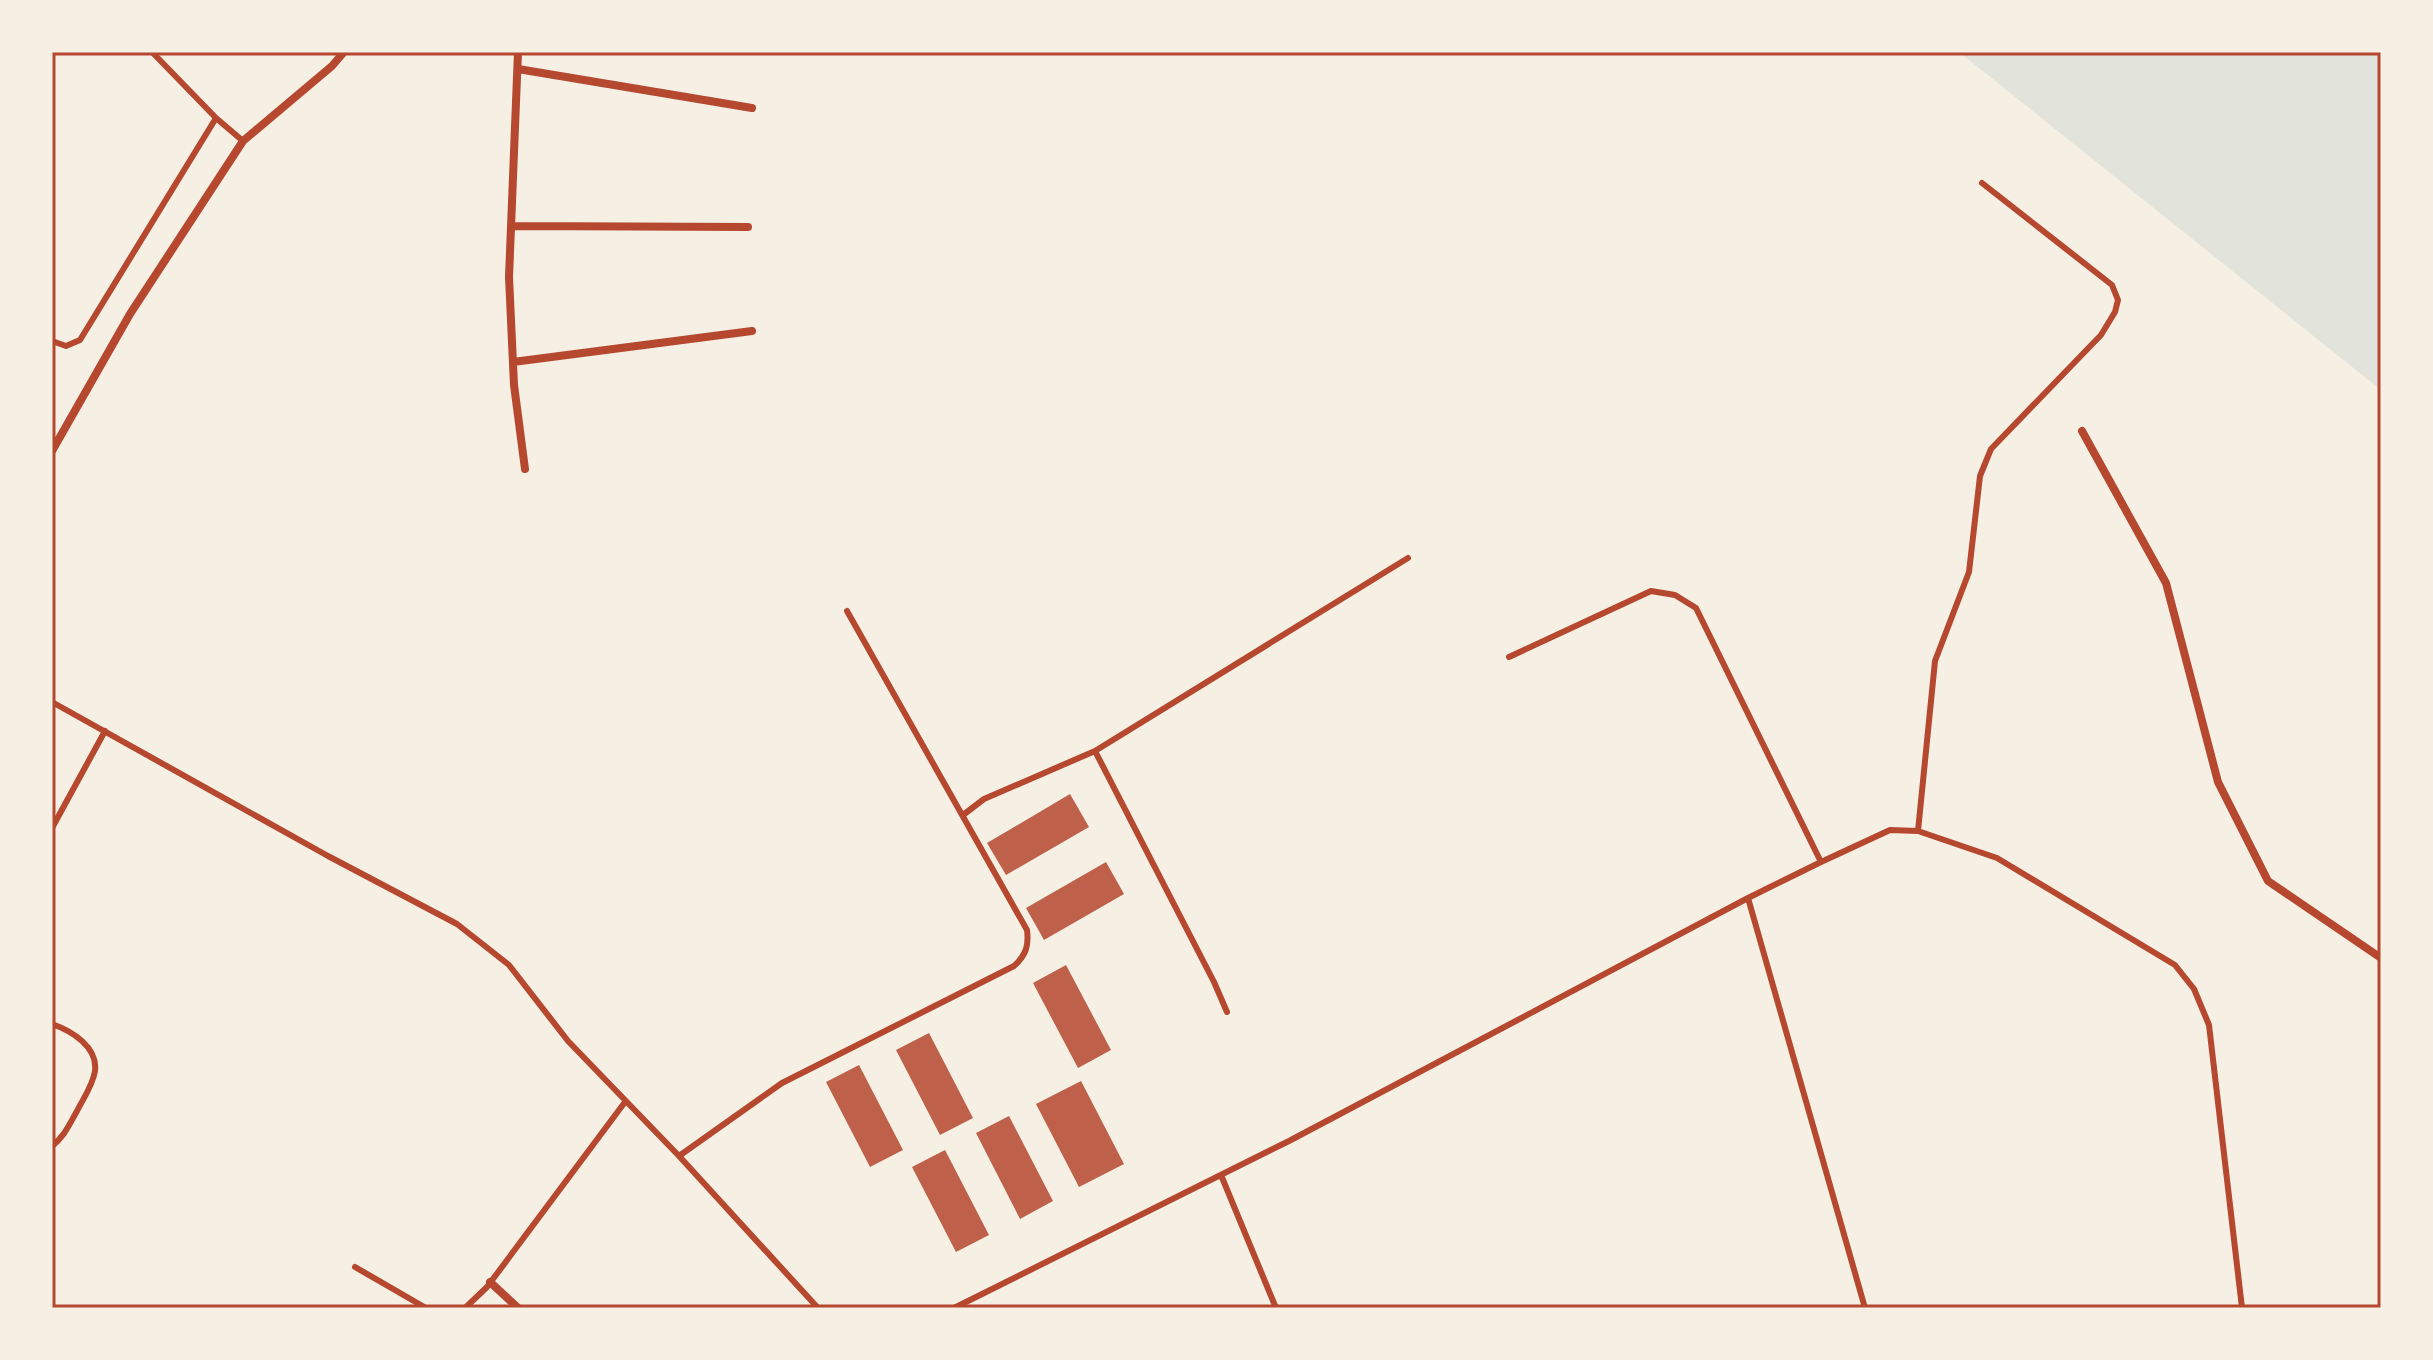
<svg xmlns="http://www.w3.org/2000/svg" width="2433" height="1360" viewBox="0 0 2433 1360" font-family="'Fira Sans Condensed',sans-serif">
  <style>
    .green { fill: #e2e4dc }
    .building { fill: #bf614a }
    .lines { fill: none; stroke-linecap: round; stroke-linejoin: round }
    .service { stroke: #b5482f; stroke-width: 6 }
    .minor { stroke: #b5482f; stroke-width: 8 }
    .neatline { fill: none; stroke: #b5482f; stroke-width: 3 }
  </style>
  <rect width="100%" height="100%" fill="#f6efe4"/>
  <path class="green" d="M1960,52h421v338l-422,-338z"/>
  <path class="building" d="M1070,794l19,33 -83,48 -19,-32z
    M1106,862l18,32 -80,46 -18,-32z
    M1066,965l45,85 -33,18 -45,-85z
    M929,1033l44,85 -33,17 -44,-85z
    M859,1065l44,85 -33,17 -44,-85z
    M1081,1081l43,83 -45,23 -43,-83z
    M1009,1116l44,85 -33,18 -44,-86z
    M945,1150l44,85 -33,17 -44,-85z"/>
  <g class="lines">
    <path class="service" d="M152,52l64,66
      M52,341l14,5 14,-6 136,-222 27,23
      M1509,657l142,-66 24,4 21,13 125,254
      M52,702l276,154 129,68 52,41 59,76 111,115 139,152
      M1095,751l119,231 13,30
      M963,815l21,-16 111,-48 313,-193
      M52,828l53,-97
      M1918,831l17,-170 34,-89 11,-96 11,-27 110,-114 14,-23 3,-12 -6,-15 -130,-102
      M1748,898l117,410
      M52,1024c20,7 46,23 43,47 -2,14 -12,28 -18,40 -8,14 -13,26 -25,35
      M679,1156l103,-73 232,-117c12,-11 15,-20 13,-36l-180,-319
      M1221,1175l55,133
      M355,1267l71,41
      M465,1308l22,-21 138,-185
      M954,1308l335,-167 459,-243 73,-36 69,-32 28,1 79,27 178,107 19,24 15,36 33,283"/>
    <path class="minor" d="M518,52l-9,225 5,108 11,84
      M518,69l234,39
      M511,226l237,1
      M513,362l239,-31
      M2082,431l84,152 52,199 50,99 113,77
      M52,451l78,-137 113,-173 89,-75 12,-14
      M490,1282l28,26"/>
  </g>
  <rect width="2433" height="1360" fill="none" stroke="#f6efe4" stroke-width="108"/>
  <rect x="54" y="54" width="2325" height="1252" class="neatline"/>
</svg>
